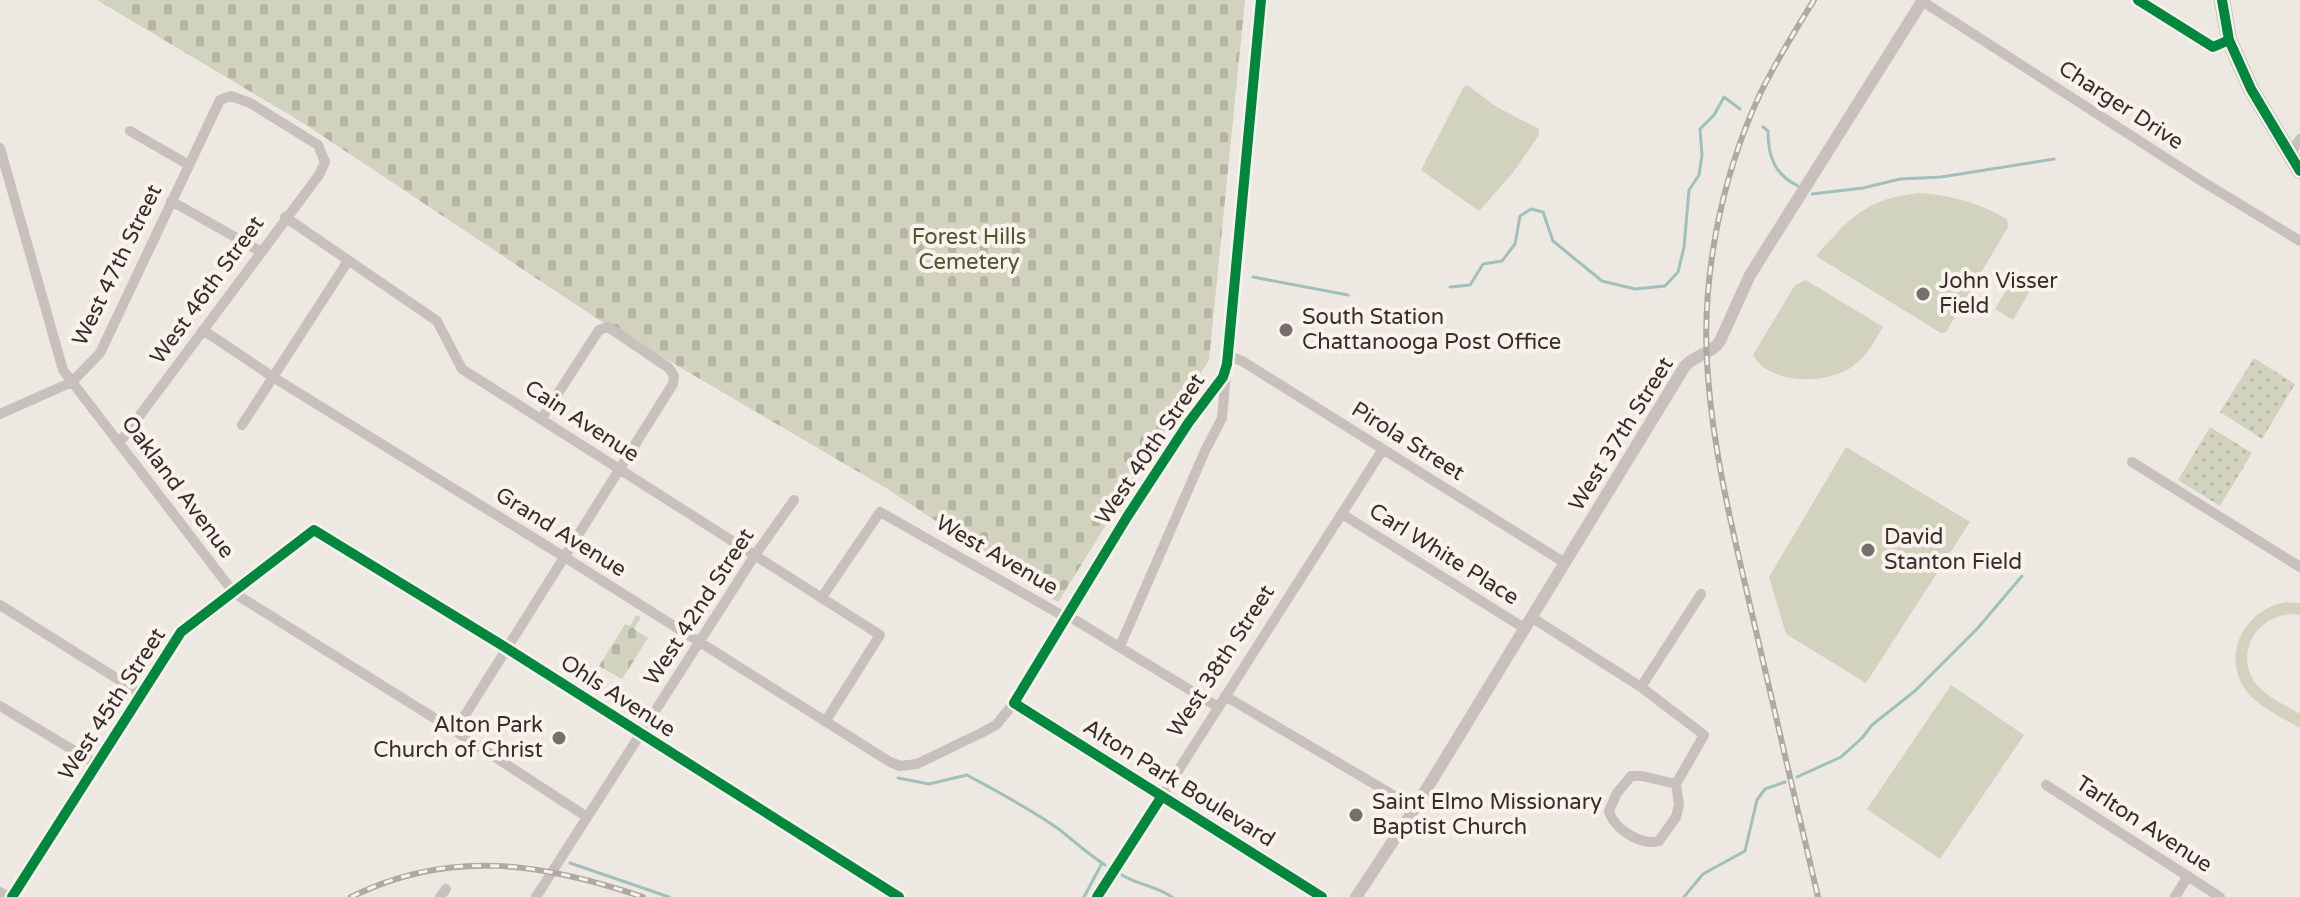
<svg xmlns="http://www.w3.org/2000/svg" width="2300" height="897" viewBox="0 0 2300 897" font-family="'Varela Round',sans-serif">
  <style>
    .cemetery { fill: url(#cemetery-stones) }
    .park { fill: url(#park-dots) }
    .garden { fill: #d1d3be }
    .lines { fill: none; stroke-linecap: round; stroke-linejoin: round }
    .stream { stroke: #a0c0bc; stroke-width: 3 }
    .minor { stroke: #c7c0bc; stroke-width: 10 }
    .tertiary { stroke: #c7c0bc; stroke-width: 12 }
    .secondary { stroke: #b8b0ac; stroke-width: 14 }
    .primary { stroke: #aca5a1; stroke-width: 16 }
    .rail-casing { stroke: #afa9a6; stroke-width: 6 }
    .rail { stroke: #faf2ec; stroke-width: 3; stroke-dasharray: 9; stroke-linecap: butt }
    .cycleway-casing { stroke: #faf2ec; stroke-width: 15 }
    .cycleway { stroke: #00873e; stroke-width: 10 }
    .poi-dot { fill: #786e6b; stroke: #faf2ec; stroke-width: 3 }
    .labels { text-anchor: middle; dominant-baseline: central; stroke-width: 8; stroke-linejoin: round; paint-order: stroke }
    .street-label { font-size: 22px; fill: #382d2a; stroke: #faf2ec }
    .park-label { font-size: 22px; fill: #4b562f; stroke: #faf2ec }
    .poi-label { font-size: 22px; fill: #382d2a; stroke: #faf2ec; text-anchor: start }
  </style>
  <defs>
    <pattern id="cemetery-stones" width="16" height="16" patternUnits="userSpaceOnUse" patternTransform="scale(2)"><rect width="16" height="16" fill="#d1d3be"/><path d="M2 7V4a2 2 0 0 1 4 0v3zM10 15v-3a2 2 0 0 1 4 0v3z" fill="#b4b5a3"/></pattern>
    <pattern id="park-dots" width="8" height="8" patternUnits="userSpaceOnUse" patternTransform="scale(2)"><rect width="8" height="8" fill="#d1d3be"/><path d="M2 2h.1M6 6h.1" fill="none" stroke="#b4b5a3" stroke-width="1.8" stroke-linecap="round"/></pattern>
  </defs>
  <rect width="100%" height="100%" fill="#eee8e3"/>
  <path class="cemetery" d="M97,0h1148l-36,360 -151,242 -172,-114 -287,-168 -296,-197z
    M636,615l5,2 -7,12 14,9 -26,41 -23,-13 26,-42 5,2z"/>
  <path class="park" d="M2254,358l41,26 -33,55 -42,-27z
    M2210,427l42,26 -32,53 -42,-26z"/>
  <path class="garden" d="M1467,85l30,22 42,22v6l-27,39 -33,37 -58,-41 42,-82z
    M1919,193c32,2 60,10 88,26l1,8 -62,105 -5,1 -125,-77c33,-37 50,-58 103,-63z
    M2013,278l18,11 -18,31 -18,-11z
    M1806,280l77,47c-8,14 -18,31 -31,40 -27,18 -82,18 -99,-12l42,-70z
    M1846,447l124,75 -104,161 -80,-49 -17,-57z
    M2286,602l14,1v12c-36,-6 -67,32 -46,66 10,15 31,24 46,33v14c-17,-10 -39,-20 -52,-35 -29,-36 -4,-84 38,-91z
    M1951,685l73,50 -84,124 -73,-50z"/>
  <g class="lines">
    <path class="stream" d="M1763,127l5,4c0,25 6,43 30,55
      M1812,194l51,-6 37,-9 41,-2 113,-18
      M1253,277l95,18
      M1450,287l20,-2 13,-21 19,-3 13,-17 5,-28 11,-7 12,3 10,29 49,40 33,8 30,-3 13,-14 6,-25 5,-57 10,-15 3,-20 -2,-26 14,-14 10,-18 16,12
      M1797,777l44,-20 21,-19 10,-13 44,-35 61,-61 45,-53
      M898,778l31,6 38,-9c31,17 64,34 93,55 15,12 28,24 45,35
      M570,863l99,34
      M1122,875c16,10 34,11 50,22
      M1084,897l18,-34
      M1684,897l19,-23 42,-23 12,-51 8,-11 20,-7"/>
    <path class="minor" d="M1922,1l278,179 100,61
      M130,131l59,34
      M0,148l63,222 171,223 221,138 132,86
      M2290,154l10,-15
      M171,201l89,50
      M285,217l152,104 25,48 418,266 -55,87
      M203,330l70,47 293,181 324,204 10,4 17,-2 64,-31 15,-8 18,-22
      M1228,356l14,5 323,202
      M0,414l72,-32 28,-29 120,-253 11,-4 19,7 68,42 7,17 -6,13 -199,267
      M242,425l106,-164
      M2132,462l168,105
      M1342,514l182,114
      M822,597l58,-85 178,101 17,7 143,87
      M0,605l140,88
      M1531,617l110,70 63,48 -28,49 3,21 -3,12 -17,24c-18,5 -45,-12 -50,-30l8,-18 14,-17h11l34,8
      M1120,646l85,-195 17,-33 4,-44
      M1641,687l60,-93
      M1225,696l190,112
      M0,706l96,58
      M455,731l218,-347 1,-8 -5,-8 -61,-41 -9,3 -57,88
      M2046,785l174,112
      M1162,796l221,-347
      M0,892l9,5
      M12,897l169,-265 133,-102 194,119 391,248
      M440,897l6,-8
      M536,897l219,-342 39,-55
      M2175,897l13,-21"/>
    <path class="tertiary" d="M1356,897l59,-89 270,-442c11,-12 27,-12 35,-25l30,-66 173,-275"/>
    <path class="secondary" d="M1261,0l-34,364 -4,13 -34,45 -62,95 -113,186 308,194
      M2138,0l75,47 16,-7
      M1097,897l65,-101"/>
    <path class="primary" d="M2222,0l7,40 22,49 49,82"/>
    <g class="rail-casing">
      <path id="rail" d="M1814,0c-19,31 -38,61 -54,94 -40,86 -60,189 -52,283 6,80 26,159 44,237 22,95 44,189 66,283
        M351,897c99,-49 191,-34 292,0"/>
    </g>
    <use href="#rail" class="rail"/>
    <g class="cycleway-casing">
      <path id="cycleway" d="M1261,0l-34,364 -4,13 -34,45 -62,95 -113,186 308,194
        M2138,0l75,47 16,-7
        M2222,0l7,40 22,49 49,82
        M12,897l169,-265 133,-102 194,119 391,248
        M1097,897l65,-101"/>
    </g>
    <use href="#cycleway" class="cycleway"/>
  </g>
  <g class="poi-dot">
    <circle cx="1923" cy="294" r="8"/>
    <circle cx="1286" cy="330" r="8"/>
    <circle cx="1868" cy="550" r="8"/>
    <circle cx="559" cy="738" r="8"/>
    <circle cx="1356" cy="815" r="8"/>
  </g>
  <g class="labels">
    <g class="street-label">
      <text transform="translate(2121 105) rotate(33)">Charger Drive</text>
      <text transform="translate(117 265) rotate(-64)">West 47th Street</text>
      <text transform="translate(207 290) rotate(-54)">West 46th Street</text>
      <text transform="translate(582 421) rotate(33)">Cain Avenue</text>
      <text transform="translate(1621 434) rotate(-58)">West 37th Street</text>
      <text transform="translate(1408 441) rotate(32)">Pirola Street</text>
      <text transform="translate(1150 449) rotate(-56)">West 40th Street</text>
      <text transform="translate(178 487) rotate(53)">Oakland Avenue</text>
      <text transform="translate(561 532) rotate(32)">Grand Avenue</text>
      <text transform="translate(1444 554) rotate(32)">Carl White Place</text>
      <text transform="translate(997 555) rotate(30)">West Avenue</text>
      <text transform="translate(699 607) rotate(-57)">West 42nd Street</text>
      <text transform="translate(1221 661) rotate(-57)">West 38th Street</text>
      <text transform="translate(618 696) rotate(33)">Ohls Avenue</text>
      <text transform="translate(112 704) rotate(-57)">West 45th Street</text>
      <text transform="translate(1179 783) rotate(32)">Alton Park Boulevard</text>
      <text transform="translate(2144 824) rotate(33)">Tarlton Avenue</text>
    </g>
    <g class="park-label">
      <text x="969" y="237">Forest Hills<tspan x="969" dy="25">Cemetery</tspan></text>
    </g>
    <g class="poi-label">
      <text x="1939" y="281">John Visser<tspan x="1939" dy="25">Field</tspan></text>
      <text x="1302" y="317">South Station<tspan x="1302" dy="25">Chattanooga Post Office</tspan></text>
      <text x="1884" y="537">David<tspan x="1884" dy="25">Stanton Field</tspan></text>
      <text x="543" y="725" text-anchor="end">Alton Park<tspan x="543" dy="25">Church of Christ</tspan></text>
      <text x="1372" y="802">Saint Elmo Missionary<tspan x="1372" dy="25">Baptist Church</tspan></text>
    </g>
  </g>
</svg>
